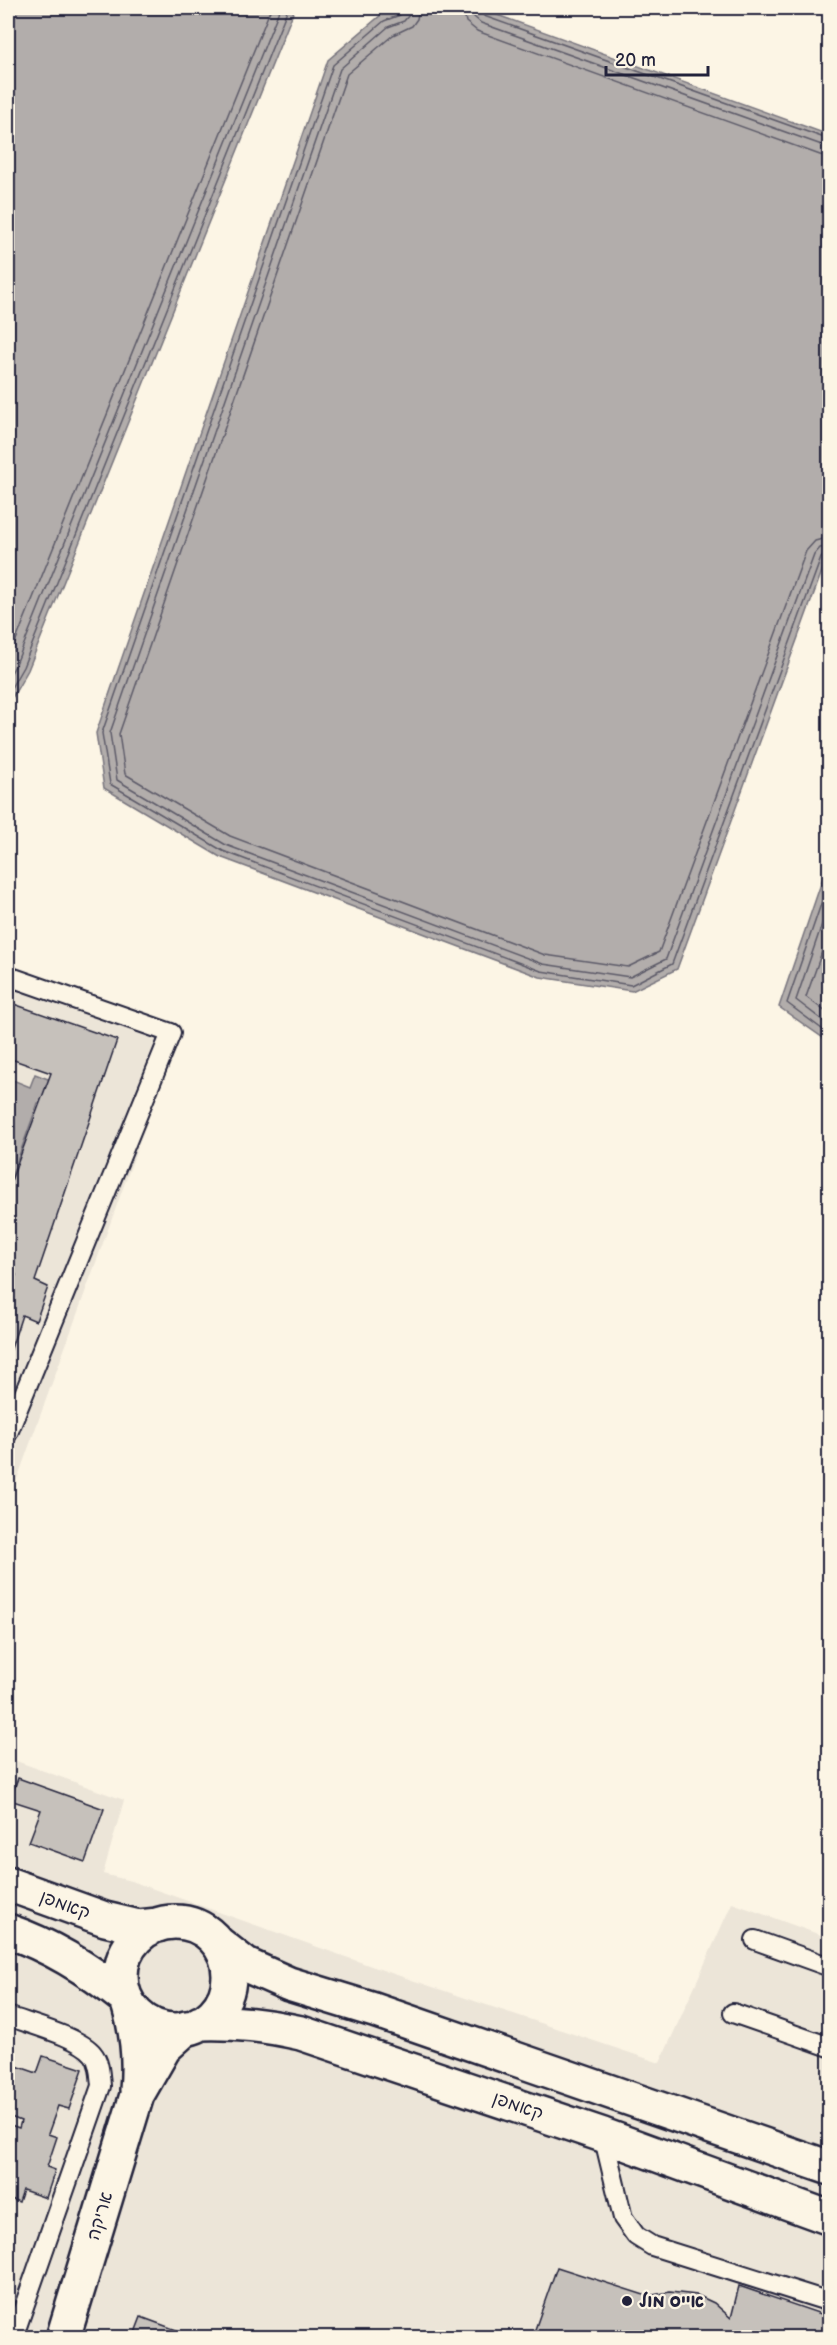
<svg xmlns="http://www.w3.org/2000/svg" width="837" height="2345" viewBox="0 0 837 2345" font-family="'Balsamiq Sans','Playpen Sans Hebrew',sans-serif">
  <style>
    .built { fill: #ece5d8 }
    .water { fill: #b2adab; stroke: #78757e; stroke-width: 1.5 }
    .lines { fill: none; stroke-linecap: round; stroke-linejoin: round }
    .shore { stroke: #5c5a68; stroke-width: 1.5 }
    .building { fill: #c6c1bb; stroke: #22223b; stroke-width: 1.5 }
    .service-casing { stroke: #22223b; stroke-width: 22 }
    .minor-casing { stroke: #22223b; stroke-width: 38 }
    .tertiary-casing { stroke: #22223b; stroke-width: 38 }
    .service { stroke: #fcf5e5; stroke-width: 18 }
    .minor { stroke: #fcf5e5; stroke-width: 33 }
    .tertiary { stroke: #fcf5e5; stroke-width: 33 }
    .poi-dot { fill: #22223b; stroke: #fcf5e5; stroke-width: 2 }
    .labels { text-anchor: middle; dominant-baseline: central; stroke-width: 4.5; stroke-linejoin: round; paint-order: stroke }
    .street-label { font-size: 18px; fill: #22223b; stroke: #fcf5e5 }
    .poi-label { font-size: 18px; font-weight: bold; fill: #22223b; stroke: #fcf5e5; text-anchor: start }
  </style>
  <rect width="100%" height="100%" fill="#fcf5e5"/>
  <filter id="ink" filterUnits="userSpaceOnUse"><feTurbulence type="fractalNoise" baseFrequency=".0167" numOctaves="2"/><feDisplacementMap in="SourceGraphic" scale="12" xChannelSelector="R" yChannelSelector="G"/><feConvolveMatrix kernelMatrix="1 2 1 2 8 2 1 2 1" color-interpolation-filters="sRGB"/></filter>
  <g filter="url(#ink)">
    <path class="built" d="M8,967l174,59 -174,478z
      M8,1758l116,42 -21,74 28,7 260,92 269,90 72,-160 97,35v399h-821z"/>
    <path class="water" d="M8,8h287l-267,662 -20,35z
      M404,8h74l351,127v417l-152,417 -45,22 -92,-14 -320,-120 -116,-69 -8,-55 232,-673 53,-45z
      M829,860v182l-50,-35z
      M35,1074l26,10 -9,25 -14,-6 -30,83v-40l3,-9 -3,-20v-39l22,9z"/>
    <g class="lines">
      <path class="shore" d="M402,8l-2,7 -16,6 -51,44 -231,668 8,51 113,67 318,120 90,14 41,-21 149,-406 4,-4 5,-1
        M410,8l-1,7 -5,6 -16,6 -48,42 -230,664 7,47 109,65 317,119 87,13 36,-18 148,-404 6,-7 10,-2
        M419,8l-2,11 -5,7 -19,9 -46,39 -228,660 6,40 105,62 315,119 83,12 31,-15 147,-401 9,-10 15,-4
        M463,8l3,14 11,9 343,124 10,2
        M472,8l2,9 7,6 349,125
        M479,8l1,4 4,4 346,124
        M8,660l263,-652
        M8,678l8,-14 264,-656
        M8,693l15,-26 265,-659
        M830,878l-43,125 43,32
        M830,901l-34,99 34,26
        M830,929l-24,68 24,18"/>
    </g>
    <path class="building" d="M8,1002l109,38 -82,241 13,6 -12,34 -14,-6 -14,43v-61l8,-22 -8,-3v-83l43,-116 -43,-15z
      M18,1778l86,31 -19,53 -56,-20 12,-32 -31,-10z
      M43,2056l40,13 -14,40 -11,-3 -10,28 9,3 -10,30 8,3 -9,28 -23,-8 -4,12 -11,-4v-74l11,4 2,-7 -13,-5v-53l29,10z
      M557,2267l90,29 23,-4 27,3 17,8 17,15 8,-32 91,31v21h-298z
      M141,2317l57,21h-65z"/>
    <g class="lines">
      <g class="service-casing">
        <path id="service" d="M8,976l163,57 -163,400
          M755,1940l75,27
          M733,2013l97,34
          M8,2016c21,8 72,21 85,38 7,8 7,22 8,32l-88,252
          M603,2135l20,83 13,18 16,10 178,56"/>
      </g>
      <g class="minor-casing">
        <path id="minor" d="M129,2006c9,29 11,54 8,84
          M63,2338l74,-243 27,-47 22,-20"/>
      </g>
      <g class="tertiary-casing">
        <path id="tertiary" d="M8,1884l97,35 34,8 19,-2
          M121 1976a54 54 0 1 1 108 0a54 54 0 1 1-108 0Z
          M8,1931c44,15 82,39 118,68
          M219,1944l27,21 43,19 85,26 456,158
          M200,2023c38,-1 64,2 101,10l302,102 227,83"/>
      </g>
      <use href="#service" class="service"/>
      <use href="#minor" class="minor"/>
      <use href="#tertiary" class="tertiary"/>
    </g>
  </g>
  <circle class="poi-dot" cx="627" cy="2301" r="6"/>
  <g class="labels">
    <g class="street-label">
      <text transform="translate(65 1905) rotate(20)">קאמפן</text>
      <text transform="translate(518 2106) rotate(19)">קאמפן</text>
      <text transform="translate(100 2216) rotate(-73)">אריקה</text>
    </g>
    <g class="poi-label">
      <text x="639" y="2301">אייס מול</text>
    </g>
  </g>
  <rect width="837" height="2345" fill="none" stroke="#fcf5e5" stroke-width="30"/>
  <rect x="15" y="15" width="807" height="2315" fill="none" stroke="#22223b" stroke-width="2" filter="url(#ink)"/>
  <path d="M606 66v9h102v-9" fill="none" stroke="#22223b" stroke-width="3"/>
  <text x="615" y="66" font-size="18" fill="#22223b" stroke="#fcf5e5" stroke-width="4.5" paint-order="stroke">20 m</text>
</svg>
